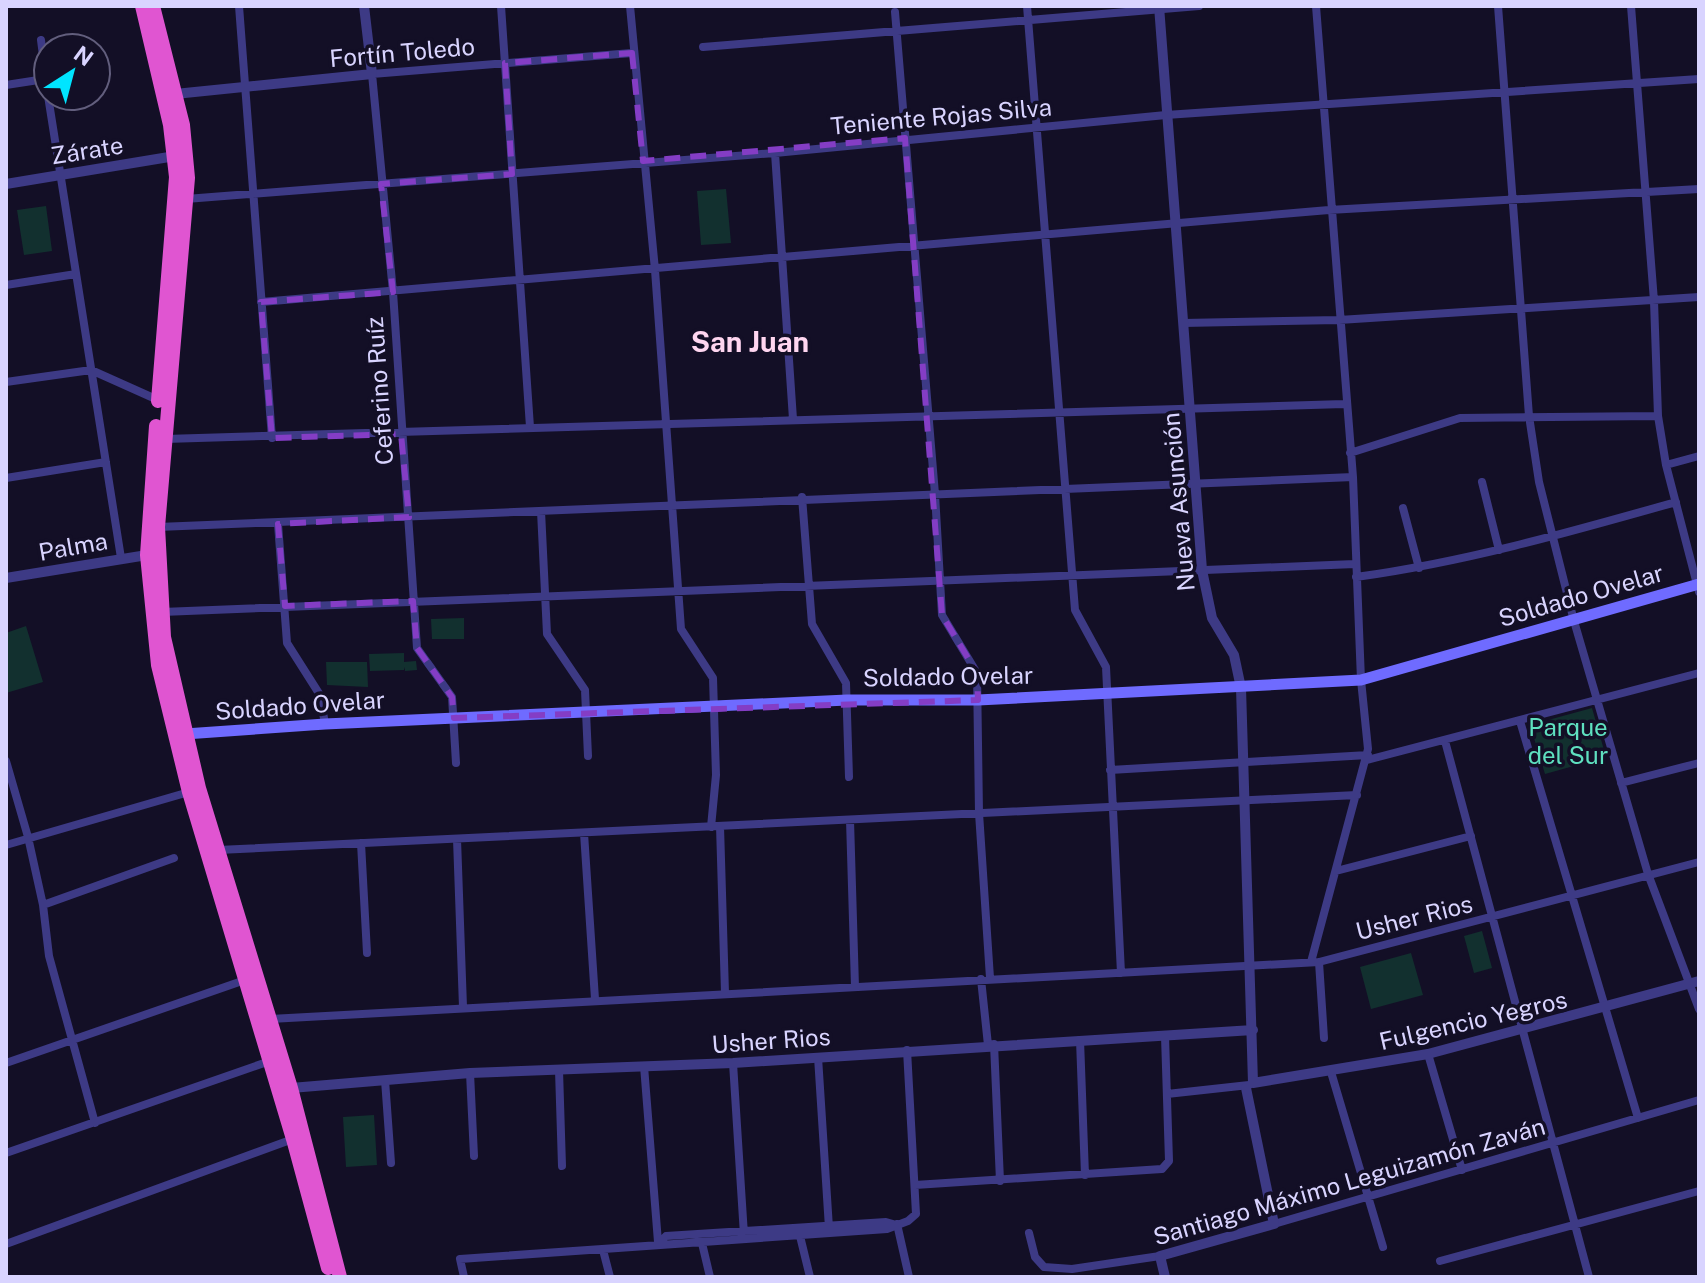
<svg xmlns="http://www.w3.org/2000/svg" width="1705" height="1283" viewBox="0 0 1705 1283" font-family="'Public Sans',sans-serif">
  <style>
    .green { fill: #12302f }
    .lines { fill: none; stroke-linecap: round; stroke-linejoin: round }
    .minor { stroke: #3d3a85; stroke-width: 8 }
    .tertiary { stroke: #3d3a85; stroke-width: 10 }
    .secondary { stroke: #6f6bff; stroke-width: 11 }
    .trunk { stroke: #e055d1; stroke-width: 14 }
    .marked { fill: none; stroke: #843dc5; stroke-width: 6; stroke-dasharray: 16 10; stroke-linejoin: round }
    .labels { text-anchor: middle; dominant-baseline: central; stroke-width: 7; stroke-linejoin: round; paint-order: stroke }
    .street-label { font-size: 24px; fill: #d9d4ff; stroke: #130f26 }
    .park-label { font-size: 24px; fill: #5fe0c0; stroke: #130f26 }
    .quarter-label { font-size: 28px; font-weight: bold; fill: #ffd6f0; stroke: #130f26 }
  </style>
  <rect width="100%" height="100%" fill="#130f26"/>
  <path class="green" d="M726,189l5,54 -30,2 -4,-54z
    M46,206l6,45 -28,4 -7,-45z
    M464,618v21h-32l-1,-20z
    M26,626l17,56 -37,11v-60z
    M404,653v9l12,-1 1,9 -12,1v-4l-1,3 -34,1 -1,-17z
    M326,662h41l1,25 -41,-2z
    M1592,708l14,49 -61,17 -15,-49z
    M1482,931l10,37 -18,5 -10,-37z
    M1411,953l12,42 -52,14 -11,-42z
    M374,1115l3,50 -31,2 -3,-50z"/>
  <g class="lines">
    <path class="minor" d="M239,6l33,432
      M501,6l29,421
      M630,6l25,264 26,359 32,49 3,97 -5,52
      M1027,6l48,604 31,57 15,306
      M1498,6l31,410 10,66 35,139 74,253 51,135
      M1631,6l23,295 4,115 8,49 33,127
      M895,12l40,482 7,121 35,58 2,140 11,165
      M41,40l7,55
      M703,47l496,-41
      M6,85l39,-6
      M48,96l73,462
      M775,153l18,266
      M186,199l589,-46 391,-38 533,-36
      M6,285l70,-11
      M261,302l1068,-92 370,-21
      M1183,323l156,-3 360,-23
      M6,382l85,-12 67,30
      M165,439l1179,-35
      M1350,453l110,-35 198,-2
      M1666,465l33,-9
      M6,478l100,-16
      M1482,482l17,68
      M802,497l10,127 34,59 3,94
      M1403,508l16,60
      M541,511l6,123 38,56 3,66
      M278,524l9,119 33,52 5,29
      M158,527l1195,-50
      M1356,577c109,-15 214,-45 320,-75
      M162,612l1193,-48
      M1520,721l118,397
      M1445,741l144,536
      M1367,760l332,-87
      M6,761l22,76 15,68 6,51 46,167
      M456,763l-4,-66 -35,-49 -24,-356 -21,-218 260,-21
      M1110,770l258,-15
      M1621,783l78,-20
      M850,820l5,167
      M720,826l5,167
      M584,833l11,166
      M457,839l6,168
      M361,843l6,110
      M6,845l183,-53
      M218,850l1139,-55
      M1336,871l135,-35
      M43,905l131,-47
      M1311,962l57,-213 -7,-69 -8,-203 -37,-471
      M1319,962l5,76
      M981,979l7,66
      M270,1019l1049,-57 380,-100
      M1080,1040l5,135
      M994,1044l6,137
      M1428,1054l34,116
      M818,1057l11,171
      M6,1063l239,-83
      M733,1063l11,172
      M644,1066l14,176
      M559,1070l3,96
      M1331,1072l52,175
      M470,1073l4,83
      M385,1080l6,83
      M1167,1094l82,-9
      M6,1153l264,-92
      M915,1185l247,-16 7,-8 -4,-125
      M897,1224l12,53
      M1274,1224l425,-124
      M799,1232l11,45
      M1029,1233l6,24 9,10 28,2 88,-13
      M701,1239l9,38
      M660,1242l6,-6 220,-14 7,2
      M6,1244l287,-105
      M603,1250l7,27
      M1440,1261l259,-70
      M464,1277l-4,-18 427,-30 21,-8 8,-7 -9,-164"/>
    <path class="tertiary" d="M1159,6l43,564 10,48 22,37 7,33 12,395 175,-29 271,-73
      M175,94l197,-20 -8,-68
      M6,184l169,-28
      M6,578l141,-23
      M291,1088l179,-15 263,-10 520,-33
      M1165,1277l-5,-21 114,-32 -28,-136"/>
    <path class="secondary" d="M185,734l140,-10 522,-24h131l383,-20 338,-96"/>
    <path class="trunk" d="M142,6l28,119 6,52 -18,224
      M153,6l30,119 5,53 -30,349 6,110 35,151 92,300 49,189
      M156,426l-9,129 11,110 31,127 104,347 35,129"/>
  </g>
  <path class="marked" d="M632,53l11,108 262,-23 37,477 35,58 1,27 -524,18 -2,-21 -35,-49 -4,-47 -128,5 -7,-82 131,-7 -8,-83 -129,4 -11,-136 132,-10 -12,-108 131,-10 -7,-111z"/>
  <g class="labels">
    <g class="street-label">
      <text transform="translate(402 52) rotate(-5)">Fortín Toledo</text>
      <text transform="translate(941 116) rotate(-5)">Teniente Rojas Silva</text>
      <text transform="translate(87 150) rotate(-9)">Zárate</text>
      <text transform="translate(379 391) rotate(-94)">Ceferino Ruíz</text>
      <text transform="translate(1178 502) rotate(-95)">Nueva Asunción</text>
      <text transform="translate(73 546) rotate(-10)">Palma</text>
      <text transform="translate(1581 595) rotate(-16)">Soldado Ovelar</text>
      <text transform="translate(948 676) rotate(-1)">Soldado Ovelar</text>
      <text transform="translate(300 705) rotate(-4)">Soldado Ovelar</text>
      <text transform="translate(1414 917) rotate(-14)">Usher Rios</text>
      <text transform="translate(1473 1020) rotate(-13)">Fulgencio Yegros</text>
      <text transform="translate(771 1040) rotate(-4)">Usher Rios</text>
      <text transform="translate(1349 1181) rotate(-16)">Santiago Máximo Leguizamón Zaván</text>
    </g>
    <g class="park-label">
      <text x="1568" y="727">Parque<tspan x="1568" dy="28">del Sur</tspan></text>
    </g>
    <g class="quarter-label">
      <text x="750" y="341">San Juan</text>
    </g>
  </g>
  <rect width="1705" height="1283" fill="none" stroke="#d9d4ff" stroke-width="16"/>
  <g transform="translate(72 72) rotate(36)"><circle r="38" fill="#130f26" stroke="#625e7d" stroke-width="2"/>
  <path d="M0-6L14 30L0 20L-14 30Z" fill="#00e5ff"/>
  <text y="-12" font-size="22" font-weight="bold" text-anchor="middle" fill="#d9d4ff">N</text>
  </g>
</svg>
